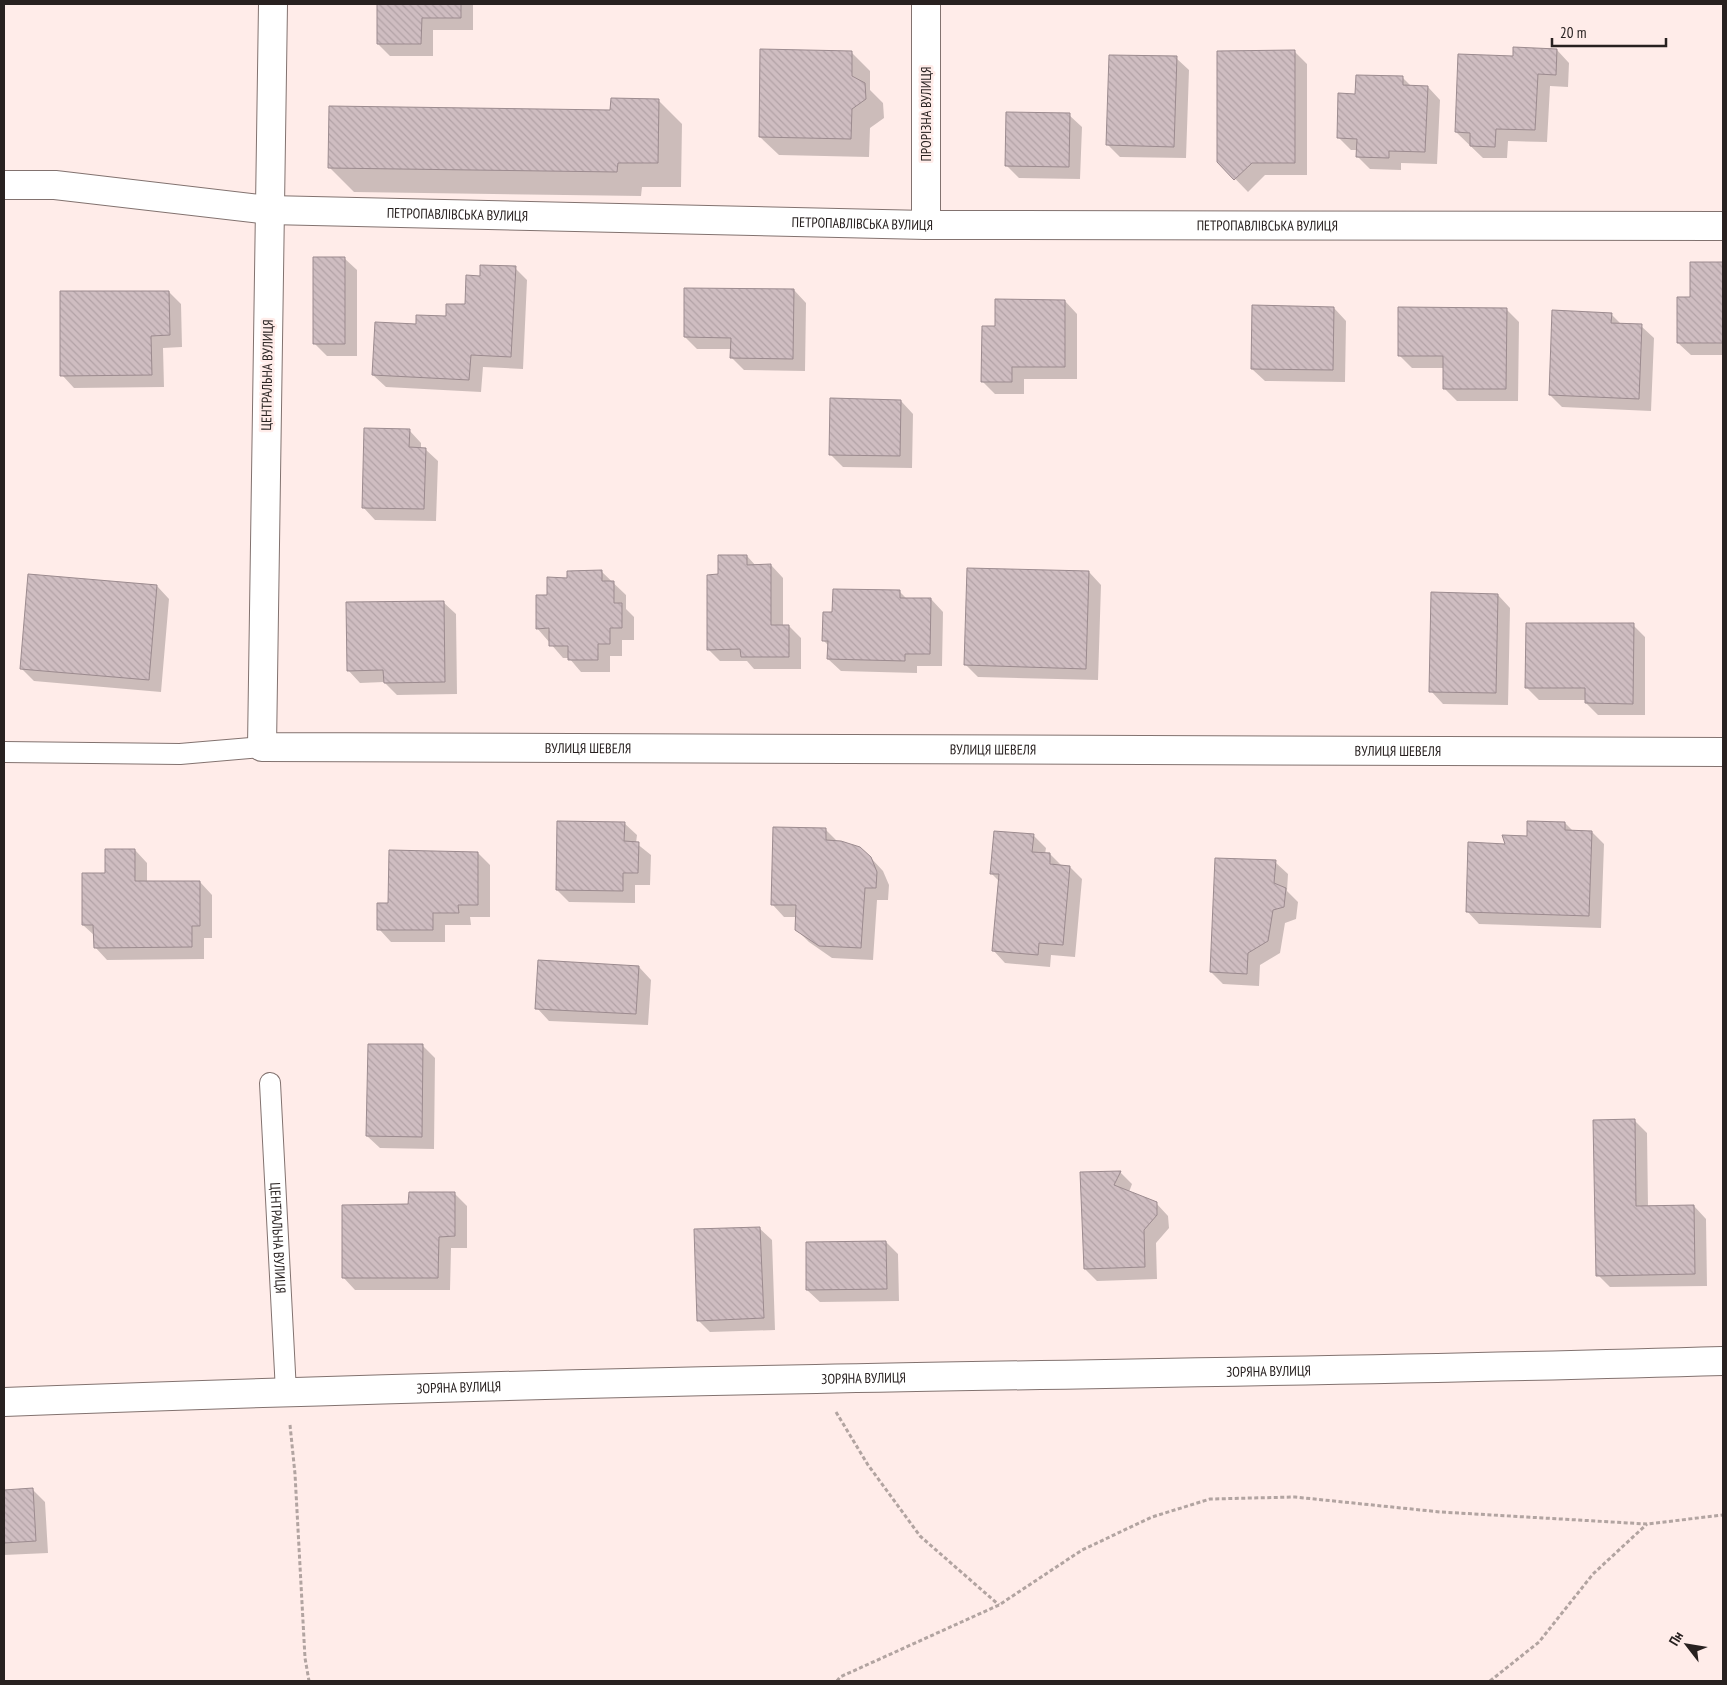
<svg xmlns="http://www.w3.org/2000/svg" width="1727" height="1685" viewBox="0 0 1727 1685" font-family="'PT Sans Narrow',sans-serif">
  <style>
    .shadow { fill: #0003 }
    .building { fill: url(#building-back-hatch); stroke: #9c8b8f }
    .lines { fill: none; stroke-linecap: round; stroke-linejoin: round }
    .service-casing { stroke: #82726f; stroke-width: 22 }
    .minor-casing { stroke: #82726f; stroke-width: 30 }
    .path { stroke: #b2a4a1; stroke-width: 3; stroke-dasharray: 4 2.5; stroke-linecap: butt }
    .service { stroke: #fff; stroke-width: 20 }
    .minor { stroke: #fff; stroke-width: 28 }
    .labels { text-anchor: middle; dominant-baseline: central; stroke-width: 5; stroke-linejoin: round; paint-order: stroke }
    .street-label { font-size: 14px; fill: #282120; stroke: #ffece9 }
  </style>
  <defs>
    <pattern id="building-back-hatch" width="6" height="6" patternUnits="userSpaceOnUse" patternTransform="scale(1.25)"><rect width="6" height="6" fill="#cfbdc1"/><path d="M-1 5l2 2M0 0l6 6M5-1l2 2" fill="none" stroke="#b2a2a6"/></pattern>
  </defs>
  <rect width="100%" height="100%" fill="#ffece9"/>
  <path class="shadow" d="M378,4h95v26h-40v26h-43l-12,-12z
    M1557,50l12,13 -1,24 -18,-1 -3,56 -39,-1 -1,17h-24l-27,-26 58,-75z
    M851,52l19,19v19l13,13 1,15 -14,10 -1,29 -90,-2 -19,-18z
    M1295,52l12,12v111h-42l-17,17 -30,-31z
    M1176,58l13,12 -3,88 -66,-1 -13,-13z
    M1402,77l10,10h16l12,13 -3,64 -36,-1v7l-31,-1 -12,-12v-7h-7l-13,-13 18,-42z
    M658,100l24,24 -1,63h-39l-1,9 -287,-4 -24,-24z
    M1069,115l13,12 -2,52 -61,-1 -12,-12z
    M344,258l13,12v86h-30l-13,-13z
    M1691,263h32v92h-32l-13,-12 13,-44z
    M515,268l12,12 -4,89 -40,-2 -2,25 -95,-5 -13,-12 44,-50 30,-8 19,-12 15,-28z
    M794,290l12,13 -1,68 -61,-1 -12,-12v-9h-35l-12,-12z
    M169,292l12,12 1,43 -19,1 1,39 -90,1 -12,-13z
    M1065,301l12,13v65h-53v15h-29l-13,-13 14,-53z
    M1334,308l12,13 -1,61 -80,-1 -13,-12z
    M1506,309l13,13 -1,79h-61l-12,-12v-21h-33l-13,-13z
    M1611,314l11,11 19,1 13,12 -3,73 -89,-4 -12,-12z
    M901,401l12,13 -1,54 -69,-1 -13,-13z
    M409,430l12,13v6h4l13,12 -2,60 -61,-1 -12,-13z
    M747,556l9,10 15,-1 12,13v48h6l12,12v31h-47l-7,-8h-27l-12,-12 11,-74z
    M601,571l25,24v14l8,8v23h-12v16h-12v16h-29l-12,-14h-6l-26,-30 11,-31 20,-18z
    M1089,572l12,13 -3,95 -120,-3 -13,-13z
    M157,586l12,13 -8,93 -127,-11 -13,-13z
    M899,591l8,8h24l12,13 -1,54h-25v7l-76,-2 -13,-12 1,-13 -6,-6 10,-27z
    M1498,595l12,13 -2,97 -65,-1 -12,-13z
    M443,602l13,12 1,80 -60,1 -13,-13 -24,1 -12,-13z
    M1633,625l12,12v78h-47l-12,-12v-3h-47l-13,-13z
    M624,823l13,12 -1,8 15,12 -1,30h-15v18l-66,-1 -12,-12z
    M1565,823l8,8 19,1 12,12 -3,84 -122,-4 -12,-13 39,-66z
    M826,830l12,12 33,16 12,13 6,14 -1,15h-11l-4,60 -41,-2 -23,-16 -13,-13 1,-12h-13l-12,-13z
    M1034,836l12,12 -1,6h5l12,12 8,1 12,12 -7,78 -24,-2 -1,12 -45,-4 -12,-13 7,-68 -9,-9z
    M135,850l12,13v19h53l12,13v43h-8v21l-97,1 -12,-13v-11l-12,-11 23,-51z
    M478,853l12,12v52h-20l1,8h-26v17h-54l-12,-13 11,-25z
    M1275,862l13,12 -1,17 11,11 -2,17 -11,4 -5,30 -20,12 -1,21 -36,-2 -12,-12z
    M639,967l12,13 -3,45 -99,-4 -12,-13z
    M423,1046l12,12 -1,91 -54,-1 -13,-12z
    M1634,1120l13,13 1,74 46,-1 12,13 1,67 -97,1 -12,-12z
    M1120,1172l12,12 -3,8 27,11 12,13 1,12 -13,15 1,36 -60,2 -12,-12 -3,-96z
    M454,1193l13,13v42h-16l-1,42h-95l-12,-13 66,-71z
    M759,1228l13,12 3,90 -65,2 -12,-12z
    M886,1242l12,12 1,47 -79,1 -13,-12z
    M33,1490l12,12 3,51 -44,2v-64z"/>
  <path class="building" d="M377,4h84v14h-39l-1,26h-44z
    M1513,47l44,2 -1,26 -18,-1 -3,56 -39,-1 -1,18 -25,-1v-13l-15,-1 3,-78 55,2z
    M760,49l92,2v25l13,7 1,16 -14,10 -1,30 -92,-2z
    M1295,50v113h-43l-18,17 -17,-18v-111z
    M1109,55l68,1 -3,91 -68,-2z
    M1356,75l47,1v9l25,1 -3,66 -36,-1v7l-33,-1 1,-18 -20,-1 1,-45 17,1z
    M611,98l48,1 -1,64h-40l-1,9 -289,-4 1,-62 281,4z
    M1006,112l64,1 -1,54 -64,-1z
    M313,257h32v87h-32z
    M1690,262h33v81h-46v-46h13z
    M480,265l36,1 -5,91 -40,-2 -2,25 -97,-5 3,-53 41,2v-9l30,1v-12h19l1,-29 14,1z
    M684,288l110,1 -1,70 -63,-1 1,-20 -47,-1z
    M60,291h109l1,44 -19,1 1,39 -92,1z
    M995,299l70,1v67h-53v15h-31l1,-56h13z
    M1252,305l82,2 -1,63 -82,-1z
    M1398,307l109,1 -1,81h-63v-33h-45z
    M1552,310l60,3 -1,10 31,1 -3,75 -90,-4z
    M830,398l71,2 -1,56 -71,-1z
    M364,428l46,1 -1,18 17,1 -2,61 -62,-1z
    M718,555h29v10l24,-1v61h18v32h-48l-1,-8 -33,1v-75l11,-1z
    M967,568l122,3 -3,98 -122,-4z
    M602,570v11h12v22h8v25h-12v16h-12v16h-30v-14h-19v-18l-13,1v-34h11v-18l20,1v-7z
    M28,574l129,11 -8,95 -129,-11z
    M833,589l67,1v8h31l-1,56h-25v7l-78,-2 1,-18h-6l1,-29h9z
    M1431,592l67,2 -2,99 -67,-1z
    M444,601l1,81 -61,1 -1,-13 -36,1 -1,-69z
    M1526,623h108l-1,81 -48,-1v-15h-60z
    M557,821l68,1 -1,19 15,1 -1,31h-15v18l-67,-1z
    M1527,821l38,1v8l27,1 -3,85 -123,-4 2,-70 37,2 -3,-9 25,1z
    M773,827l53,1v12l15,1 19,6 11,10 6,15 -1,16h-11l-4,60 -42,-2 -24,-16 1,-25h-25z
    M994,831l40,3 -2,18 18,1v11l20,2 -7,79 -24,-2 -1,12 -46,-4 7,-77h-9z
    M105,849h30v32h65v45h-8v21l-98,1 -1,-23h-11v-52h23z
    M389,850l89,2v53h-20l1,8h-26v17h-56v-27h11z
    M1215,858l61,2 -2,23 12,5 -2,19 -11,3 -5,31 -20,12 -1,21 -37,-2z
    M538,960l101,6 -3,48 -101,-5z
    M368,1044h55l-1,93 -56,-1z
    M1635,1119l1,87 58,-1 1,69 -99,2 -3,-156z
    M1121,1171l-7,14 43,17v13l-13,15 1,37 -61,2 -4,-97z
    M409,1192h46v44l-16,1 -1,41h-96v-73l66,-1z
    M760,1227l4,91 -67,3 -3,-92z
    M886,1241l1,48 -81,1v-48z
    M33,1488l3,53 -32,2v-53z"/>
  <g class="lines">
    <g class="service-casing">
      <g id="service">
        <path d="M4,752l176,2 82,-7"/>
        <path id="s1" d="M270,1083l16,309"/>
      </g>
    </g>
    <g class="minor-casing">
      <g id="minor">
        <path id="s2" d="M273,4l-11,743 1461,5"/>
        <path id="s3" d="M4,185h51l214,25 657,15 797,1"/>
        <path d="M926,225v-221"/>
        <path id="s4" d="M4,1402c270,-10 541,-18 812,-23 302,-6 605,-9 907,-18"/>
      </g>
    </g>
    <path class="path" d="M836,1412l32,53 52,71 79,69
      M290,1425l5,49 10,184 4,23
      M837,1681l3,-4 159,-72 83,-55 70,-33 58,-18 85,-2 145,15 207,12 76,-9
      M1490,1681l49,-39 54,-68 54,-50"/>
    <use href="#service" class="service"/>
    <use href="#minor" class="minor"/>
  </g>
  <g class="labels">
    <g class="street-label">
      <text transform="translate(926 114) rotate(-90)">ПРОРІЗНА ВУЛИЦЯ</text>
      <text stroke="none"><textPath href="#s3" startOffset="455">ПЕТРОПАВЛІВСЬКА ВУЛИЦЯ</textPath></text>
      <text stroke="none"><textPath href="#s3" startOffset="860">ПЕТРОПАВЛІВСЬКА ВУЛИЦЯ</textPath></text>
      <text stroke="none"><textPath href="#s3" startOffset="1265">ПЕТРОПАВЛІВСЬКА ВУЛИЦЯ</textPath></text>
      <text transform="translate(267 375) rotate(-89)">ЦЕНТРАЛЬНА ВУЛИЦЯ</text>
      <text stroke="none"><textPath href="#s2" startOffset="1069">ВУЛИЦЯ ШЕВЕЛЯ</textPath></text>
      <text stroke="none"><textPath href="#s2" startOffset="1474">ВУЛИЦЯ ШЕВЕЛЯ</textPath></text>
      <text stroke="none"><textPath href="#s2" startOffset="1879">ВУЛИЦЯ ШЕВЕЛЯ</textPath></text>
      <text stroke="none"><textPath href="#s1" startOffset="155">ЦЕНТРАЛЬНА ВУЛИЦЯ</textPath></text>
      <text stroke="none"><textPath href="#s4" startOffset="1265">ЗОРЯНА ВУЛИЦЯ</textPath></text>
      <text stroke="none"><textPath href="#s4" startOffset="860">ЗОРЯНА ВУЛИЦЯ</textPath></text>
      <text stroke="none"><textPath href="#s4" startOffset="455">ЗОРЯНА ВУЛИЦЯ</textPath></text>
    </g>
  </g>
  <rect width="1727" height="1685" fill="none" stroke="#282120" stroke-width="10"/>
  <g transform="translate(1687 1645) rotate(301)" stroke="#ffece9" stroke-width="4" paint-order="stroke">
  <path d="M0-4L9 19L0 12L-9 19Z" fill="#282120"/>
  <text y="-8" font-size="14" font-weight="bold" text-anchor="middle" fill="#282120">Пн</text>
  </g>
  <path d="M1552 38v8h114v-8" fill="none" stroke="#282120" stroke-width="2.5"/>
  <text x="1560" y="38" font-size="15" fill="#282120" stroke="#ffece9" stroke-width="4" paint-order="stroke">20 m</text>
</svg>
